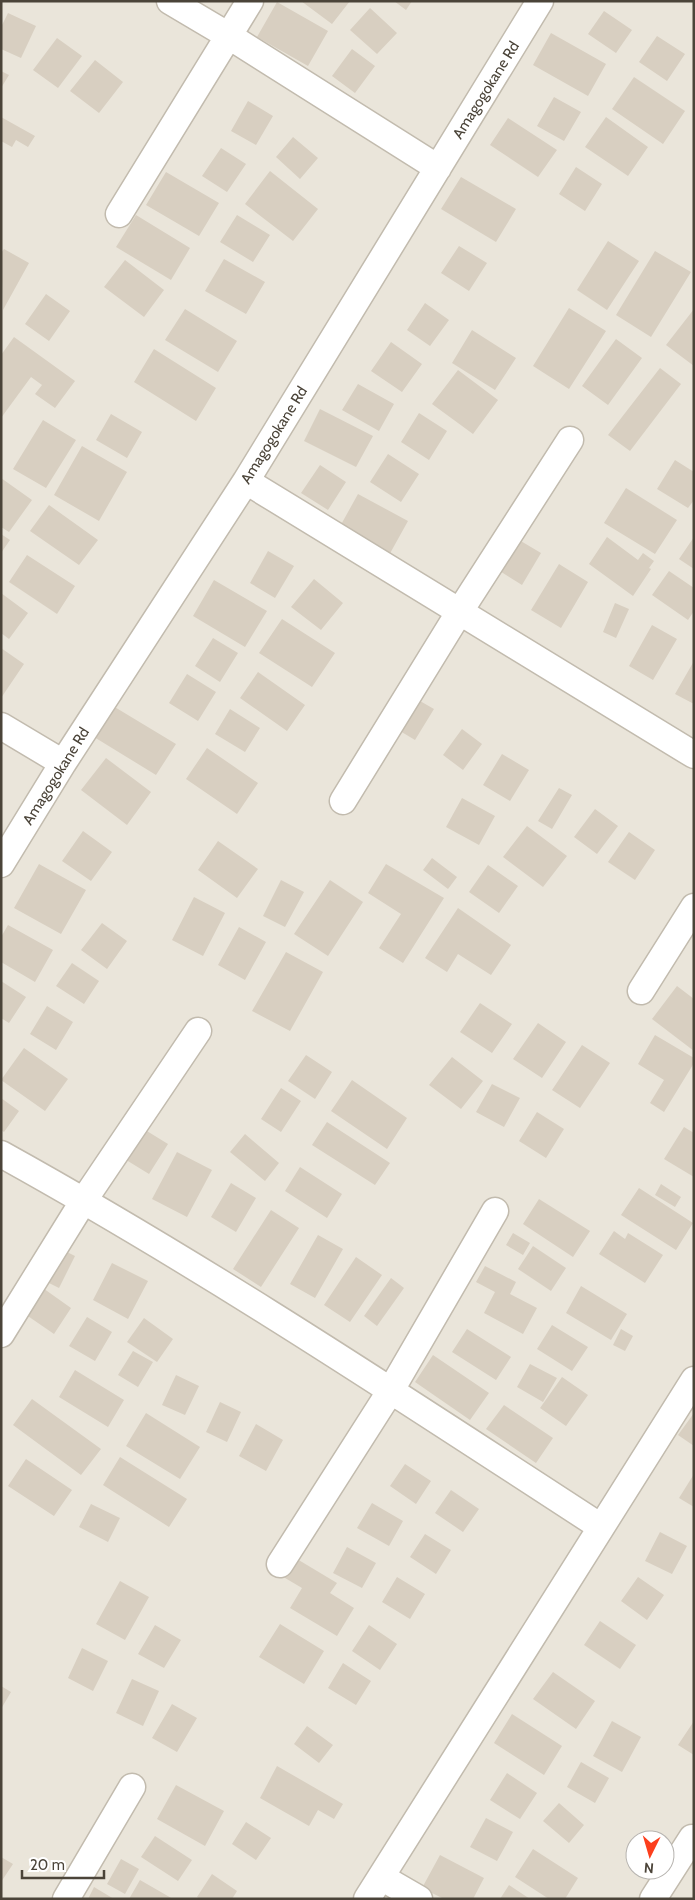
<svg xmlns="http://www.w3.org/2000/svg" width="695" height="1900" viewBox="0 0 695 1900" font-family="Cabin,sans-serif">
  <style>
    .residential { fill: #eae5da; fill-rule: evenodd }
    .building { fill: #d8cfc1 }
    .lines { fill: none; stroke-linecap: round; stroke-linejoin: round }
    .minor-casing { stroke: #c2bbae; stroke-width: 29 }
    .minor { stroke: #fff; stroke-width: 26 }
    .labels { text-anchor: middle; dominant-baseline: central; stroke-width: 5; stroke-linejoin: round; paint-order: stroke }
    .street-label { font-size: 15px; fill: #4b4439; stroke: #fff }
  </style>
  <rect width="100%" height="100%" fill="#f6f3ec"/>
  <path class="residential" d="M1,1h693v1898h-693zM635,1840h30v30h-30z"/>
  <path class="building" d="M301,1h49l-18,23z
    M394,1h18l-6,9z
    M277,2l51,29 -20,35 -51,-29z
    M370,8l27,25 -20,21 -27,-24z
    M604,11l28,19 -16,23 -28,-19z
    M8,13l28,13 -15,32 -20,-9v-22z
    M551,33l55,31 -18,32 -55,-31z
    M657,36l28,18 -18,27 -28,-19z
    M57,38l25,18 -24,32 -25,-18z
    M352,49l23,17 -20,27 -23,-17z
    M95,60l28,22 -24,31 -29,-22z
    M1,71l8,4 -8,13z
    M634,77l51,34 -22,33 -51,-35z
    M554,97l27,15 -17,29 -27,-15z
    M248,101l25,15 -17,29 -25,-14z
    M1,117l34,19 -7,11 -12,-7 -4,7 -11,-6z
    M606,117l42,30 -20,29 -43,-29z
    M508,118l49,32 -19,27 -48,-32z
    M293,137l25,21 -18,21 -24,-22z
    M221,148l25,16 -19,28 -25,-16z
    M576,167l26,17 -17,27 -26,-17z
    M270,171l48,38 -25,32 -48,-37z
    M166,172l53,31 -20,33 -53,-31z
    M461,177l55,32 -20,33 -55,-33z
    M136,215l54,33 -19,32 -55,-33z
    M237,215l33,20 -17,27 -33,-20z
    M608,241l31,20 -32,49 -30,-20z
    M459,246l28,17 -18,28 -28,-18z
    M4,249l25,14 -26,47 -2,-57z
    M655,251l36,21 -40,65 -35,-22z
    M224,259l41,23 -19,32 -41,-23z
    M125,260l39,30 -20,27 -40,-30z
    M46,294l24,17 -21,30 -24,-17z
    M425,303l24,17 -19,26 -23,-16z
    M569,308l37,23 -37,58 -36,-23z
    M185,309l52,32 -19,31 -53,-32z
    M694,309v57l-28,-21z
    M472,330l44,28 -21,32 -43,-27z
    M14,337l61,44 -20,27 -20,-14 7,-9 -11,-8 -30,41v-63z
    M616,339l26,19 -34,47 -26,-19z
    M391,342l31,22 -20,28 -31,-21z
    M154,349l62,39 -20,33 -62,-39z
    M660,368l21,16 -51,67 -22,-16z
    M458,370l40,30 -25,34 -41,-30z
    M358,384l36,20 -15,27 -37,-21z
    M320,409l53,27 -17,31 -52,-26z
    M419,413l28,18 -18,29 -28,-18z
    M111,414l31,18 -15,26 -31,-18z
    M43,420l33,20 -30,48 -33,-19z
    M82,446l45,26 -28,49 -45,-26z
    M388,454l31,20 -18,28 -31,-20z
    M675,460l19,12v28l-6,8 -31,-19z
    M320,465l26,17 -18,28 -27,-17z
    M1,478l31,22 -23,32 -8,-5z
    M626,488l51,32 -22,34 -51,-31z
    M358,494l50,27 -20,36 -50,-27z
    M49,505l49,35 -19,25 -49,-34z
    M1,534l9,6 -9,13z
    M514,537l27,16 -19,32 -27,-17z
    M607,537l31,23 5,-7 11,8 -5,7 2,1 -18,27 -44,-32z
    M694,537v32l-15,-10z
    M268,551l26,15 -19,32 -25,-15z
    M27,555l48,31 -18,28 -48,-32z
    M559,564l29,18 -27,46 -30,-18z
    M669,571l25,17v23l-6,9 -36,-25z
    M314,579l29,24 -22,27 -30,-23z
    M214,580l53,31 -22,36 -52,-31z
    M1,593l27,20 -19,26 -8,-6z
    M615,603l14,6 -13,29 -13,-6z
    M282,619l53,34 -23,34 -53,-34z
    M652,625l25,14 -24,41 -24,-14z
    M213,638l25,15 -18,29 -25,-16z
    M1,648l23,16 -23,34z
    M694,661v43l-19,-10z
    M258,672l47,33 -18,26 -47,-33z
    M187,674l29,18 -18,29 -29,-18z
    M413,697l21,12 -19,31 -20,-12z
    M113,706l63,38 -20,31 -62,-38z
    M230,709l30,19 -15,24 -30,-18z
    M462,729l20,15 -19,26 -20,-15z
    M207,748l51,35 -21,31 -51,-35z
    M502,754l27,16 -19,31 -27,-16z
    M106,758l45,34 -24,33 -46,-35z
    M559,788l13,7 -20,34 -14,-8z
    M462,798l33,18 -16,29 -33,-18z
    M595,809l23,17 -21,28 -23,-17z
    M527,826l40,30 -24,31 -40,-30z
    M83,831l29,21 -21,29 -29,-20z
    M629,832l26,18 -20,30 -27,-18z
    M218,841l40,28 -21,29 -39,-28z
    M432,858l25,19 -9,12 -25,-19z
    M39,864l47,26 -25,44 -47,-26z
    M386,864l58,34 -41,65 -24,-15 22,-34 -33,-21z
    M488,865l30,21 -19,27 -30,-21z
    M281,880l23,12 -19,35 -22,-11z
    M330,880l33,22 -35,54 -34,-22z
    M194,897l31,16 -22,43 -31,-16z
    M458,908l53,37 -20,30 -33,-21 -11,18 -22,-14z
    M102,923l25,18 -20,28 -26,-19z
    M8,925l45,25 -18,32 -34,-20v-25z
    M239,927l27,15 -21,38 -27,-15z
    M286,952l37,20 -33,59 -38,-20z
    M72,963l27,18 -15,23 -28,-18z
    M1,981l25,16 -17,26 -8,-5z
    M677,986l17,13v52l-42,-32z
    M480,1003l32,21 -20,29 -32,-21z
    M47,1006l26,16 -17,28 -26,-16z
    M538,1023l28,19 -24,36 -29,-19z
    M655,1035l39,23v5l-30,49 -14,-9 14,-23 -26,-16z
    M582,1045l28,18 -30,45 -28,-18z
    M24,1048l44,31 -23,32 -44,-31z
    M306,1055l26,17 -17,27 -27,-18z
    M452,1057l31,24 -22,28 -32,-24z
    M352,1080l55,38 -20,31 -56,-38z
    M492,1084l28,14 -16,29 -28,-15z
    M281,1088l20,13 -20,31 -20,-13z
    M1,1098l18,13 -15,21 -3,-2z
    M537,1112l27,17 -18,29 -27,-17z
    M327,1122l63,41 -15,22 -63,-40z
    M684,1127l10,6v44l-30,-18z
    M142,1128l26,16 -19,30 -26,-16z
    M245,1134l34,29 -14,18 -35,-29z
    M177,1152l35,18 -25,47 -35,-18z
    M300,1167l42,27 -15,24 -42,-27z
    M231,1183l25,15 -20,34 -25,-15z
    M661,1184l20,13 -6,10 -20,-12z
    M639,1188l54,35 -17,27 -55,-35z
    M539,1199l51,32 -17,26 -50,-33z
    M271,1210l28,18 -38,59 -28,-18z
    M614,1231l11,8 3,-6 35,22 -18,28 -46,-29z
    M513,1233l17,10 -7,12 -17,-10z
    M318,1235l25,14 -28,49 -25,-14z
    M533,1246l33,22 -15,23 -33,-22z
    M61,1249l14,7 -16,32 -14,-7z
    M356,1257l26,18 -32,47 -26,-17z
    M112,1263l36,18 -20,38 -35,-19z
    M485,1266l31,16 -6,12 27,14 -14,26 -39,-21 11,-21 -19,-10z
    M391,1278l13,10 -27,38 -13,-10z
    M40,1286l31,22 -17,26 -32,-22z
    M581,1286l46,28 -16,26 -45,-27z
    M87,1317l25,15 -17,29 -26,-15z
    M144,1318l29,21 -16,23 -30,-20z
    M552,1325l36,22 -16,24 -35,-22z
    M467,1329l44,28 -15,23 -44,-28z
    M621,1329l12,7 -8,15 -12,-6z
    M133,1351l20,11 -15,25 -20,-12z
    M433,1355l56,38 -19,27 -55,-38z
    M530,1364l27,14 -14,24 -26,-15z
    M75,1370l49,30 -16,27 -49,-30z
    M176,1375l23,11 -14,29 -23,-10z
    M562,1377l26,18 -22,31 -26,-18z
    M32,1399l69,50 -20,26 -68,-50z
    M220,1402l21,10 -14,30 -21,-10z
    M504,1405l49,33 -17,25 -50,-34z
    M146,1413l54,34 -20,32 -54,-33z
    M694,1413v33l-16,-11z
    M256,1424l27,16 -17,31 -27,-15z
    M120,1457l67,42 -18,28 -66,-42z
    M26,1459l46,31 -18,26 -46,-30z
    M405,1464l26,17 -15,23 -26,-18z
    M694,1474v33l-15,-9z
    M451,1490l28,19 -16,23 -28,-19z
    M372,1503l31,18 -14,25 -32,-18z
    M91,1504l29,14 -12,24 -29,-15z
    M660,1532l27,14 -15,28 -27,-13z
    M425,1534l26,16 -15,24 -26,-17z
    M347,1547l29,16 -14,25 -29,-15z
    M292,1556l45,27 -7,10 24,15 -17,28 -47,-28 12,-20 -22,-13z
    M397,1577l28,17 -15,25 -28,-17z
    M638,1577l26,18 -17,25 -26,-19z
    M120,1581l29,16 -24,43 -29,-16z
    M600,1621l36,24 -16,24 -36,-24z
    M280,1624l44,27 -20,33 -45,-27z
    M155,1625l26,15 -17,28 -26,-14z
    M369,1625l28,19 -17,26 -28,-19z
    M82,1648l26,13 -15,30 -25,-13z
    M343,1663l28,18 -15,24 -28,-17z
    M553,1672l42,29 -19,28 -43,-30z
    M132,1679l27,12 -16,35 -27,-13z
    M1,1686l10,6 -10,17z
    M172,1704l25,14 -20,34 -25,-14z
    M512,1714l50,32 -18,29 -50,-32z
    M612,1721l29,16 -19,35 -29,-16z
    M694,1721v34l-16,-10z
    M307,1726l26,19 -14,18 -25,-19z
    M581,1762l28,16 -14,25 -28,-16z
    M277,1766l66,38 -9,15 -16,-9 -9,16 -49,-28z
    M507,1773l30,20 -17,26 -30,-19z
    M176,1785l48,26 -19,35 -48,-27z
    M559,1803l25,22 -15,18 -26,-22z
    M486,1818l27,14 -16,29 -27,-14z
    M246,1822l25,16 -15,22 -24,-16z
    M155,1836l37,24 -14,21 -37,-24z
    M533,1849l45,29 -13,21h-16l-34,-22z
    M440,1855l44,23 -11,21h-29l-22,-11z
    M1,1857l12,7 -12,18z
    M121,1859l18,10 -14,25 -18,-10z
    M212,1874l25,17 -5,8h-32l-3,-2z
    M140,1880l33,19h-44z
    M509,1885l21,14h-30z
    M94,1887l20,12h-26z"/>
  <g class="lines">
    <g class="minor-casing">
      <path id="minor" d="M170,1l59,35 209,132
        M119,214l131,-213
        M246,481l448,274
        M1,726l62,37
        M343,801l117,-190 110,-171
        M1,864l62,-101 183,-282 294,-480
        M641,991l53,-84
        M1,1154c206,114 403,245 600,373
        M1,1334l83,-134 114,-169
        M280,1564l111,-174 104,-179
        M381,1877l38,22
        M66,1899l66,-112
        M367,1899l327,-519
        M653,1899l39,-61"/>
    </g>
    <use href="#minor" class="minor"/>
  </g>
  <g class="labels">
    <g class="street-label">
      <text transform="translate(486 90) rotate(-58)">Amagogokane Rd</text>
      <text transform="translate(274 435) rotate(-58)">Amagogokane Rd</text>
      <text transform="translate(56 776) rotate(-58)">Amagogokane Rd</text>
    </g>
  </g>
  <rect width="695" height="1900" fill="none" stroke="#4b4439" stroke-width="5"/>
  <g transform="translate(650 1855) rotate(185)"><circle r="24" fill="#ffffff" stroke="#b7b4b0"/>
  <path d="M0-4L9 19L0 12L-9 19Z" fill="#fc3f1d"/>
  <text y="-8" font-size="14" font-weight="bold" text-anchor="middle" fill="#4b4439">N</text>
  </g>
  <path d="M22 1870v8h82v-8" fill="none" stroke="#4b4439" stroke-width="2.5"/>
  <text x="30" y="1870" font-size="15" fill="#4b4439" stroke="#ffffff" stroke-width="4" paint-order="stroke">20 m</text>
</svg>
